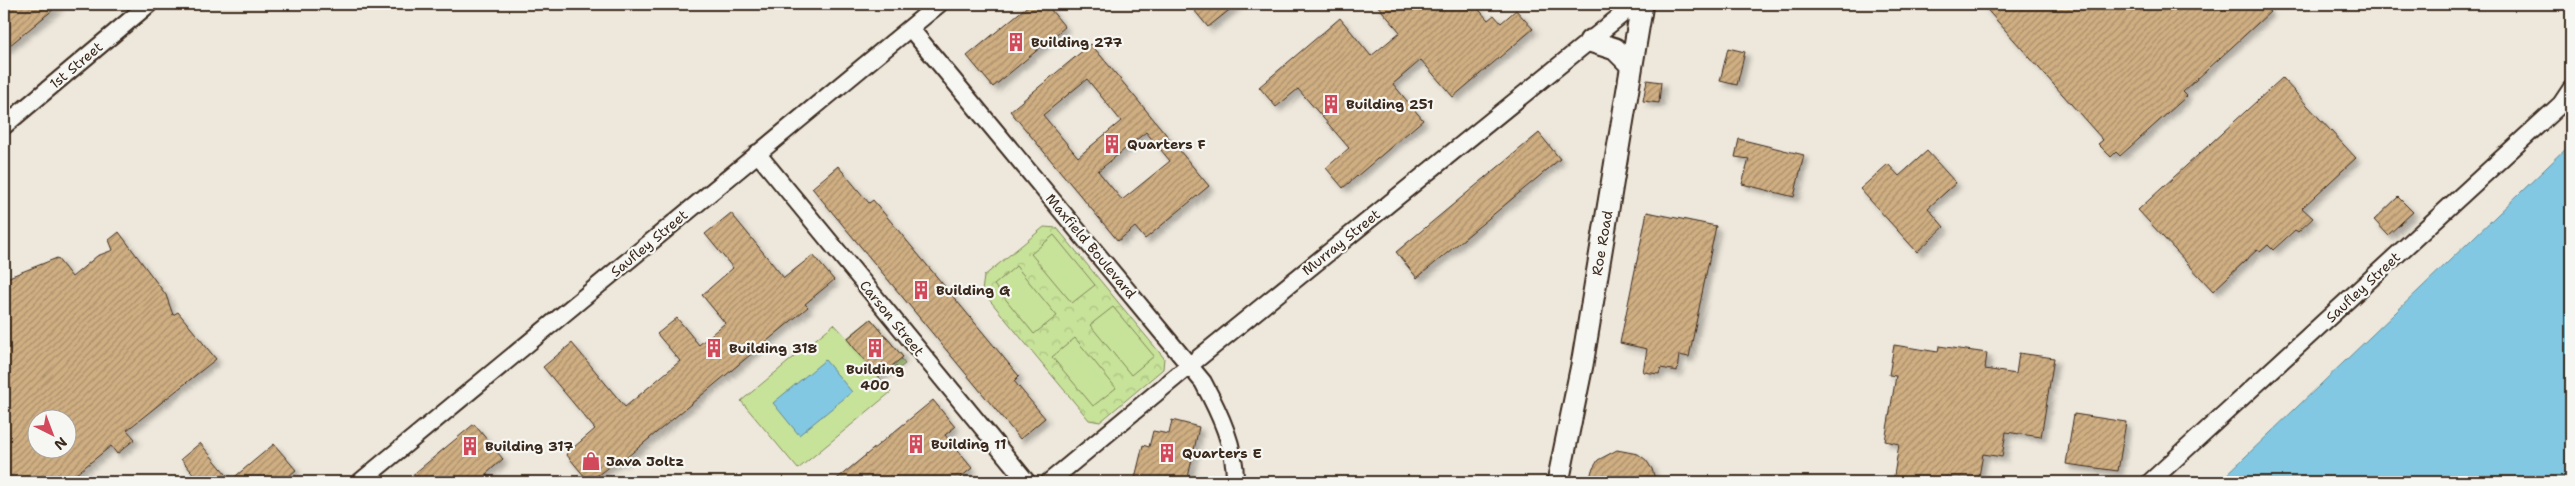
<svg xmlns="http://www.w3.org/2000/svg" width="2575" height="486" viewBox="0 0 2575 486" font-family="'Shantell Sans',sans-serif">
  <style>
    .park { fill: url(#park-crowns); stroke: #81865c }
    .garden { fill: #c7e299; stroke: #81865c }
    .water { fill: #82c8e3; stroke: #668994 }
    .building { fill: url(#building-hatch); stroke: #3b2a1e; fill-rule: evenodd; filter: url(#shadow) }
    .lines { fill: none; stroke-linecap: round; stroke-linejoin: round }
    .minor-casing { stroke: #3b2a1e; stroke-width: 20 }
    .tertiary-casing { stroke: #3b2a1e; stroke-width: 25 }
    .minor { stroke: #f6f6f2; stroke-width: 16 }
    .tertiary { stroke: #f6f6f2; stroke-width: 21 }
    .labels { text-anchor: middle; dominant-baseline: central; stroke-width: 4.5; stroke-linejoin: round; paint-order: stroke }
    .poi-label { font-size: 14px; font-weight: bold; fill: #3b2a1e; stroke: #f6f6f2; text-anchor: start }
    .street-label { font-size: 14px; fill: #3b2a1e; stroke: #f6f6f2 }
  </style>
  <defs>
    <pattern id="park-crowns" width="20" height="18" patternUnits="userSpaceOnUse" patternTransform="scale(1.25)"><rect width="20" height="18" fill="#c7e299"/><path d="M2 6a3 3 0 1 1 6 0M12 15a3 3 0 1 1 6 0" fill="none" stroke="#acc283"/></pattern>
    <pattern id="building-hatch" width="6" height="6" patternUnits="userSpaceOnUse" patternTransform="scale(1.25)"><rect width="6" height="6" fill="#cfae82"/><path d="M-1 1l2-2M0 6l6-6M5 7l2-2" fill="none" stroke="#a98e6a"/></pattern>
    <filter id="shadow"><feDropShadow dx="4.5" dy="4.5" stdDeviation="2.5" flood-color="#0004"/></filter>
  </defs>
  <rect width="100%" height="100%" fill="#eee8dc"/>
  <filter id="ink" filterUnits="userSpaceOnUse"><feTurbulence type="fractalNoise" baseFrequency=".02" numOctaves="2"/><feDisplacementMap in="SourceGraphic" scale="10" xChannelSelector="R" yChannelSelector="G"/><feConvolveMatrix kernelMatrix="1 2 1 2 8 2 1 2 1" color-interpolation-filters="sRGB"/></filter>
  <g filter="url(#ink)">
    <path class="park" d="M1044,227l13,1 107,130 -1,11 -63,53 -11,-2 -107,-129 2,-15z"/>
    <path class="garden" d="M1054,235l41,50 -23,18 -41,-49z
      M1016,266l41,50 -23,18 -40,-49z
      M1113,307l41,49 -23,19 -41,-50z
      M871,319l32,38 -2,2 4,5 -7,5 -4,-5 -15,13 12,15 -93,77 -57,-68 93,-77 13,14z
      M1075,338l41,50 -23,18 -41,-49z"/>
    <path class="water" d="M2571,144v338h-352z
      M825,360l27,32 -53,43 -26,-32z"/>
    <path class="building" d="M4,4h56l-56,46z
      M1030,4h16l19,23 -72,60 -26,-31z
      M1189,4h48l-29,23z
      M1376,4h98l14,16 6,-5 7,8 15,-13 17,19 -80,68 -32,-37 -28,24 30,36 -80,68 -17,-20 23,-20 -51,-59 -22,18 -17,-20 81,-69 31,38 29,-24z
      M1982,4h280l8,8 -87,80 4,4 -67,60 -4,-4 -5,5 -13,-13 5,-4z
      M1091,44l118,142 -64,53 -10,-12 -17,14 -108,-130zM1087,79l34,42 -43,36 -35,-42zM1146,132l24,29 -48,39 -24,-29z
      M1728,48l17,4 -8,33 -17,-4z
      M2282,78l74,80 -54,50 11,10 -15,14 -3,-2 -22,20 -5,-5 -8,7 -2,-3 -45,42 -75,-81z
      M1647,80l14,2 -2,21 -16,-2z
      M1539,133l21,26 -143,119 -21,-26z
      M1739,139l65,16 -10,42 -52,-13 7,-25 -14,-2z
      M1927,151l29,32 -28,25 16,19 -27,25 -57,-63 28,-25 11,12z
      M838,166l31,37 4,-3 146,176 -5,5 31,37 -25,21 -208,-251z
      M2398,197l15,15 -25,23 -14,-15z
      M1647,212l69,14 -27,131 -10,-2 -2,16 -16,-3 -2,6 -16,-2 4,-23 -27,-6z
      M731,213l53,65 29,-23 21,25 -29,24 3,3 -187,155 -2,-3 -30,23 -23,-28 29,-25 -52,-62 29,-24 53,64 55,-46 -23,-27 20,-16 22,27 26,-22 -23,-28 31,-27 -28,-34z
      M119,232l47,63 7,20 5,-3 38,47 -89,71 8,9 -18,15 -6,-8 -45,36h-62v-203l53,-21 15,19 25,-21 16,-6 -4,-10zM38,418h30v30h-30z
      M871,319l32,38 -25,20 -31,-38z
      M1894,345l44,7 1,-6 48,7 -2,16 31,5 3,-21 35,5 -13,79 -35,-5 -4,25 -19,-3 -5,28h-85l6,-38 -14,-3 11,-65 -7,-1z
      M933,400l22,27 -10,8 27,33 -17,14h-122z
      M2074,414l52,8 -8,49 -52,-7z
      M1172,420l27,7 -12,55 -17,-4 -1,4h-35l9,-37 6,2 4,-16 16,3z
      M474,424l29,35 -17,15 7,8h-89z
      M200,443l31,37 43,-36 22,26 -14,12h-82l-19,-23z
      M1617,450l21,4 8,6 6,9 4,13h-67l3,-12 6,-10z"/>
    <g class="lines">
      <g class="minor-casing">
        <path id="minor" d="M910,28l293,354c16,30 33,65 32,100
          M4,126l145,-122
          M757,153l270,329
          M360,482l579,-478
          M1049,482l141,-117 445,-361
          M2150,482l411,-378 10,-15"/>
      </g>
      <g class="tertiary-casing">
        <path id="tertiary" d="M1590,41l25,8 16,16
          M1558,482l24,-117 60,-361"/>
      </g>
      <use href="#minor" class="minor"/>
      <use href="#tertiary" class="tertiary"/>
    </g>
  </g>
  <defs>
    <g id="building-bare" transform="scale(1.5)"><path d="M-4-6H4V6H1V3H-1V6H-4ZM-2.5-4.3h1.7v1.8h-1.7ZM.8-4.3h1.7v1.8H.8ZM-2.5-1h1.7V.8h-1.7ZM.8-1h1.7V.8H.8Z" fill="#d1495b" stroke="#f6f6f2" stroke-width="2.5" paint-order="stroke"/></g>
    <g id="shop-bare" transform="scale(1.5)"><path d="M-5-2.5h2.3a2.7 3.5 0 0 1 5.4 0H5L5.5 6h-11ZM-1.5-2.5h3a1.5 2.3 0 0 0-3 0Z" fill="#d1495b" stroke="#f6f6f2" stroke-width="2.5" paint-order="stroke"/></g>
  </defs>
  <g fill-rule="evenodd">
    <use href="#building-bare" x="1016" y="42"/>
    <use href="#building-bare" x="1331" y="104"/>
    <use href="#building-bare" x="1112" y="144"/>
    <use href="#building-bare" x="921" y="290"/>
    <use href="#building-bare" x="714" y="348"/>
    <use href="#building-bare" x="875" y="348"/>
    <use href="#building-bare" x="916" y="444"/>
    <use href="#building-bare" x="470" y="446"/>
    <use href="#building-bare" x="1167" y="453"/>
    <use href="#shop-bare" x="591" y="461"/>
  </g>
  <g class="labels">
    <g class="poi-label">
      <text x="1031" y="42">Building 277</text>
      <text x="1346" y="104">Building 251</text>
      <text x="1127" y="144">Quarters F</text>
      <text x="936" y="290">Building G</text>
      <text x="729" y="348">Building 318</text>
      <text x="875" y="369" text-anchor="middle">Building<tspan x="875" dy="16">400</tspan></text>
      <text x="931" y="444">Building 11</text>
      <text x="485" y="446">Building 317</text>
      <text x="1182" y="453">Quarters E</text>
      <text x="606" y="461">Java Joltz</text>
    </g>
    <g class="street-label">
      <text transform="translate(76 65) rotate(-40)">1st Street</text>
      <text transform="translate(1341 242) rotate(-39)">Murray Street</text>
      <text transform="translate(649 243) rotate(-40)">Saufley Street</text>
      <text transform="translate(1602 243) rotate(-80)">Roe Road</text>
      <text transform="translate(1091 246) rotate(50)">Maxfield Boulevard</text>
      <text transform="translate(2363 287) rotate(-43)">Saufley Street</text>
      <text transform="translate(892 318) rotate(51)">Carson Street</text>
    </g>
  </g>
  <rect width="2575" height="486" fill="none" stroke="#f6f6f2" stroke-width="20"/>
  <rect x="10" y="10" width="2555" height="466" fill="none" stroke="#3b2a1e" stroke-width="2" filter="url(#ink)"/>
  <g transform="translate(52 434) rotate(138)"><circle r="24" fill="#f6f6f2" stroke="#aba49d"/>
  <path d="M0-4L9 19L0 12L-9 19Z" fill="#d1495b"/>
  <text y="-8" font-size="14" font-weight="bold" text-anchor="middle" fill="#3b2a1e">N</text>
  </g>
</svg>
